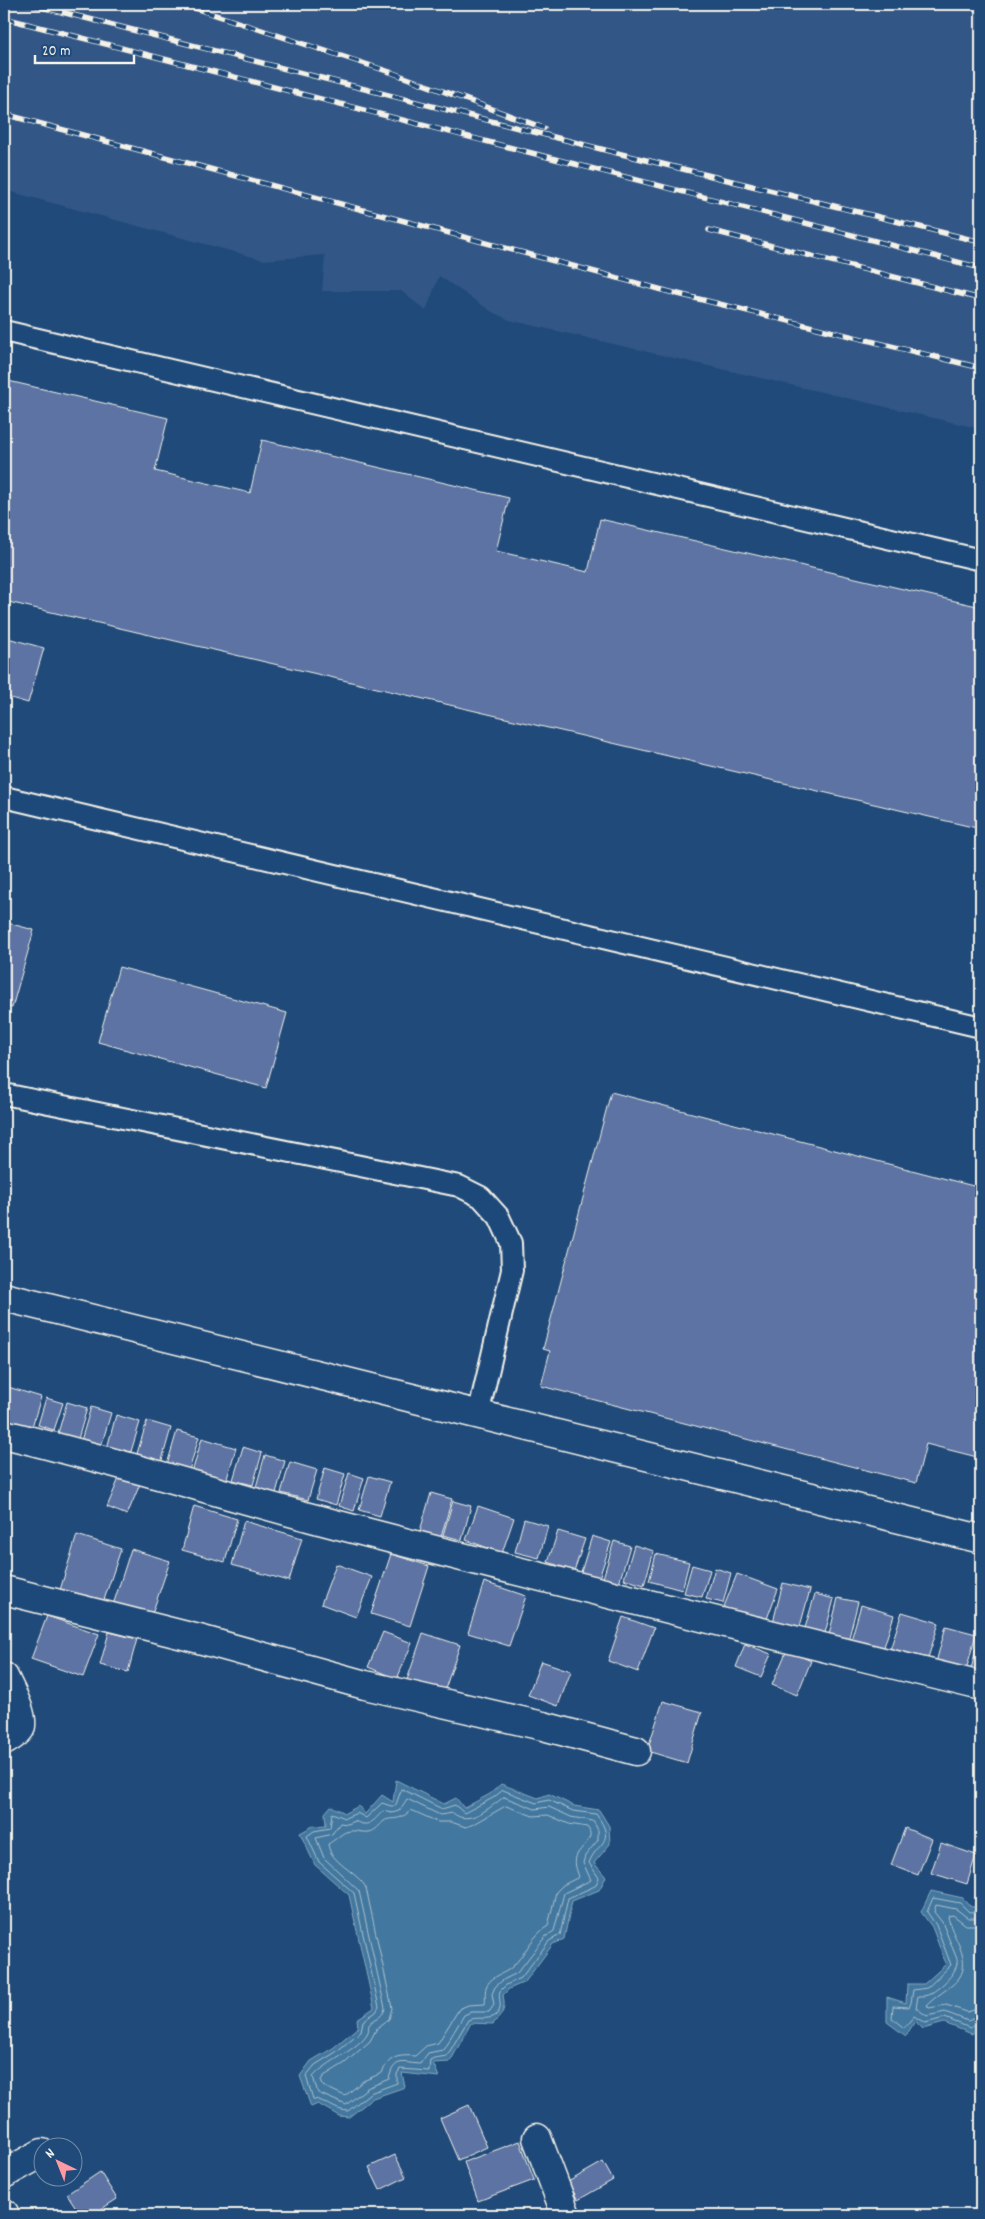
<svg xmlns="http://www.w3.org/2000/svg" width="985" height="2219" viewBox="0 0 985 2219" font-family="Dekko,sans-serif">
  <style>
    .built { fill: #315686 }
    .water { fill: #42779f; stroke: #89a8bc }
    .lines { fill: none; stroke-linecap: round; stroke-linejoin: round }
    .shore { stroke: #adc0cb; stroke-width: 1 }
    .building { fill: #5b73a3; stroke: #f4f1e8 }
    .lane-casing { stroke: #f4f1e8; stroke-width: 24 }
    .street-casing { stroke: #f4f1e8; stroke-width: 31 }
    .lane { stroke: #1f4a7a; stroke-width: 20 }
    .street { stroke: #1f4a7a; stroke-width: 28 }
    .rail-casing { stroke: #f4f1e8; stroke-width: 5.5 }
    .rail { stroke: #1f4a7a; stroke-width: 4; stroke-dasharray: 11; stroke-linecap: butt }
  </style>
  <rect width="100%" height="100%" fill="#1f4a7a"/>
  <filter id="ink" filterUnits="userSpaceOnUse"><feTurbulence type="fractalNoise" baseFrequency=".02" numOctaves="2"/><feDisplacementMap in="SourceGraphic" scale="10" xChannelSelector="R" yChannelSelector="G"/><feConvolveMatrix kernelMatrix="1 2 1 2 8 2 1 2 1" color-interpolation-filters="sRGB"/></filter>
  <g filter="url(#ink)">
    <path class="built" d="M4,4h977v425l-472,-109 -17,-8 -53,-36 -13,35 -25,-20h-79l3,-36 -61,5 -260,-70z"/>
    <path class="water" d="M396,1780l48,24 12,-6 8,10 26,-14 11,-10 37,14 11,-4 25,12 25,4 10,16 1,18 -16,19 12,14 -7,13 -27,11 -8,38 -11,5 -28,38 -16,7 -6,6c3,14 0,19 -10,29l-22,-1 -21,39 -17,1 6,14 -37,-4 3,14 -32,11 -24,19 -10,-1 -21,-12 -7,3 -11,-31 11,-15 22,-13 25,-21 -1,-8 17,-11 -25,-113 -34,-30 -15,-32 13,-7 13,-1 -1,-12 6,-7 14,7 14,-7 6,8 17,-19 11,7z
      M931,1891l32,7 8,9 10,-1v119l-9,9 -28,-11 -21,6 -8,-8 -9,15 -19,-14v-25l19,6 1,-19h17l22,-20 -14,-37 -11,-15z"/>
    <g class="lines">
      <path class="shore" d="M402,1789l40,20 13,-4 9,8 29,-15 10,-8 33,13 13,-3 24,11 23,3c22,30 0,28 -7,49l10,15 -4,8 -27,12 -8,37 -11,6 -28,37 -15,7 -6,6c-2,6 1,11 0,17 -4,16 -21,7 -32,12l-21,36 -13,2 -4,2 -1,11 -29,-2 -3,5v9l-27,10 -22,18c-13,0 -22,-11 -35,-12l-7,-23 9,-11 21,-13 25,-21 2,-10 13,-9 3,-5 -25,-114 -35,-31 -12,-26 7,-5 16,-3 2,-15 13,5 12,-5 9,5 16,-15 9,3h4z
        M504,1797l31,12 14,-2 22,10 22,4 5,9v10l-13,16 -2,7 8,17 -27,13 -10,38 -9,6 -28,36 -14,7 -8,7 -3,7 2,11 -5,7h-18l-7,3 -21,35 -15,3 -8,11c-17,-1 -26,-7 -31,15l-22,9 -21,17 -28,-12 -5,-16c12,-15 47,-28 55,-45 1,-2 0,-5 1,-7 5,-8 14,-6 16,-17l-26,-117 -35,-33 -8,-20 16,-4 8,-11 8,1 7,-3c14,8 19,-1 28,-10l9,2 7,-2 8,-12 33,16 13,-2c16,14 37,-6 51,-16z
        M506,1806l27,10 15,-1 21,9 18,3c10,12 -7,19 -11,30 -2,8 1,13 3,20l-16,8 -7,7 -8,34c-16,9 -23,29 -36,41 -7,7 -19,8 -25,18 -3,6 -1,13 -2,19l-17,1 -9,4 -21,34 -12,3 -11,10c-17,-1 -26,0 -33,17l-19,8 -18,15 -22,-10 -2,-6 3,-4 21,-13 25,-22 7,-13 12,-9 3,-11 -26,-120c-8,-16 -36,-25 -38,-44 6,-3 14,-11 18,-12 9,-3 14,1 23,0 7,-1 10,-7 15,-11 7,-5 14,2 27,-11l27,12h13l15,5 8,-3z
        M981,1911l-12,1 -9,-9 -27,-5 -6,14 9,13 15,40 -24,23 -14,2 -2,13 -2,4 -16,-1 -1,12 12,10 10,-12 11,7 20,-5 25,10 11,-7
        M981,1918h-13l-12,-9 -20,-4 -2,7 8,10 15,37c2,13 -16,28 -27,35 -3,2 -8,2 -12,2l-2,12 11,8 18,-4 23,9 13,-6
        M981,1925h-15l-13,-10 -5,1c1,9 7,20 11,29 15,37 -11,39 -32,60l2,3 17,-3 21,7 14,-4"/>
    </g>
    <path class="building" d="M4,380l164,38 -13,53 95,22 12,-53 247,58 -13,53 92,21 12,-53 381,88v42l-3,14 3,1v165l-977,-228z
      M4,637l40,11 -16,55 -24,-7z
      M4,922l30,8 -22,78 -8,-2z
      M119,967l168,46 -21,75 -168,-46z
      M611,1092l370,96v270l-55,-14 -10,39 -375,-97 9,-35 -7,-2z
      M8,1387l33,10 -10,33 -27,-8v-19z
      M46,1398l17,5 -9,27 -16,-5z
      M67,1402l20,6 -11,38 -20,-6z
      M91,1407l20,6 -11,37 -20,-6z
      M116,1415l24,7 -11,36 -23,-6z
      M147,1421l24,7 -11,39 -25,-7z
      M177,1431l22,6 -11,37 -22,-6z
      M202,1438l34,10 -11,37 -34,-9z
      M243,1447l19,6 -9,32 -20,-5z
      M265,1455l20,6 -9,32 -20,-6z
      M290,1462l27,8 -9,30 -27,-7z
      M325,1468l20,6 -9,31 -20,-6z
      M349,1473l15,5 -10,33 -15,-5z
      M120,1476l20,8 -13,31 -20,-8z
      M369,1476l21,6 -10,34 -21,-6z
      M431,1493l21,6 -11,38 -21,-6z
      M453,1501l18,5 -9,34 -19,-5z
      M194,1506l43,13 -12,43 -43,-12z
      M478,1506l36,12 -12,35 -36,-13z
      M524,1519l24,7 -9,32 -24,-6z
      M244,1521l58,17 -13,43 -57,-16z
      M558,1531l27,8 -11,32 -26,-9z
      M77,1535l44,14 -18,54 -43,-13z
      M592,1536l19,6 -12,36 -18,-6z
      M614,1541l16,5 -11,37 -16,-5z
      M634,1545l20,6 -10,34 -20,-6z
      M131,1549l39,12 -19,56 -38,-12z
      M391,1554l38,12 -19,60 -39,-12z
      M656,1554l33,8 -7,28 -33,-9z
      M336,1564l36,13 -16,40 -35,-13z
      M692,1565l18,5 -8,27 -18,-4z
      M715,1568l16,5 -8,30 -17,-4z
      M737,1574l41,15 -13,35 -42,-15z
      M484,1582l42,14 -17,50 -41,-13z
      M783,1583l27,7 -11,40 -26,-8z
      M815,1594l19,5 -9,34 -20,-5z
      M838,1598l20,4 -10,39 -19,-6z
      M861,1605l33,10 -11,35 -32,-10z
      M902,1612l37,11 -13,41 -37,-11z
      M47,1616l52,18 -16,43 -52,-18z
      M623,1617l31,11 -16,44 -30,-11z
      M946,1626l30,8 -11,40 -30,-8z
      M109,1632l28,7 -9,33 -28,-7z
      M383,1632l29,11 -15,36 -29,-12z
      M423,1633l37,12 -19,56 -37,-12z
      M979,1638h2v37l-11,-2z
      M745,1644l26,10 -10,23 -25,-10z
      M787,1650l24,11 -14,34 -25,-10z
      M541,1661l30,10 -13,35 -30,-11z
      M663,1701l39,11 -15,51 -40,-12z
      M905,1828l27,11 -14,36 -27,-10z
      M941,1843l35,12 -9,29 -36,-11z
      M469,2105l18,42 -29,13 -18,-42z
      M520,2141l14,39 -56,21 -14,-39z
      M395,2155l11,22 -26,13 -11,-23z
      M603,2162l10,18 -35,20 -10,-18z
      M100,2172l17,27 -25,16h-11l-14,-21z"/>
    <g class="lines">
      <g class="lane-casing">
        <path id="lane" d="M4,331l977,229
          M4,797l977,230
          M4,1094l455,92 22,11 18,20 12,26 1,27 -34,145"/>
      </g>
      <g class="street-casing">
        <path id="street" d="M4,1297l977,242
          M4,1434c103,25 205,56 308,84 222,59 446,113 669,168
          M4,1590l195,49 166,46 178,41 93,25
          M4,1677c5,11 22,41 16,52 -4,6 -11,9 -16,12
          M537,2138l29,77
          M4,2174l38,-21
          M4,2213l1,2"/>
      </g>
      <use href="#lane" class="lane"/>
      <use href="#street" class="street"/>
      <g class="rail-casing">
        <path id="rail" d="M30,4l575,146 376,92
          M182,4l211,69 151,55
          M4,18l977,250
          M4,114l666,178 311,76
          M709,230l272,69"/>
      </g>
      <use href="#rail" class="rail"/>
    </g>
  </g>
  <rect width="985" height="2219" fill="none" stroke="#1f4a7a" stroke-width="20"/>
  <rect x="10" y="10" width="965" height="2199" fill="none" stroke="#f4f1e8" stroke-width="2" filter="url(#ink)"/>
  <g transform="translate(58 2162) rotate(317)"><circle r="24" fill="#1f4a7a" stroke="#748da6"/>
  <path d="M0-4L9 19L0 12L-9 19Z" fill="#ff9aa2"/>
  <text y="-8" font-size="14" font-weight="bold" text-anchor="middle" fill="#f4f1e8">N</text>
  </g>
  <path d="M35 55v8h99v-8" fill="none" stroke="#f4f1e8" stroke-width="2.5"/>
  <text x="42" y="55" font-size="15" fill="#f4f1e8" stroke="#1f4a7a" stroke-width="4" paint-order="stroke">20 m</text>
</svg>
